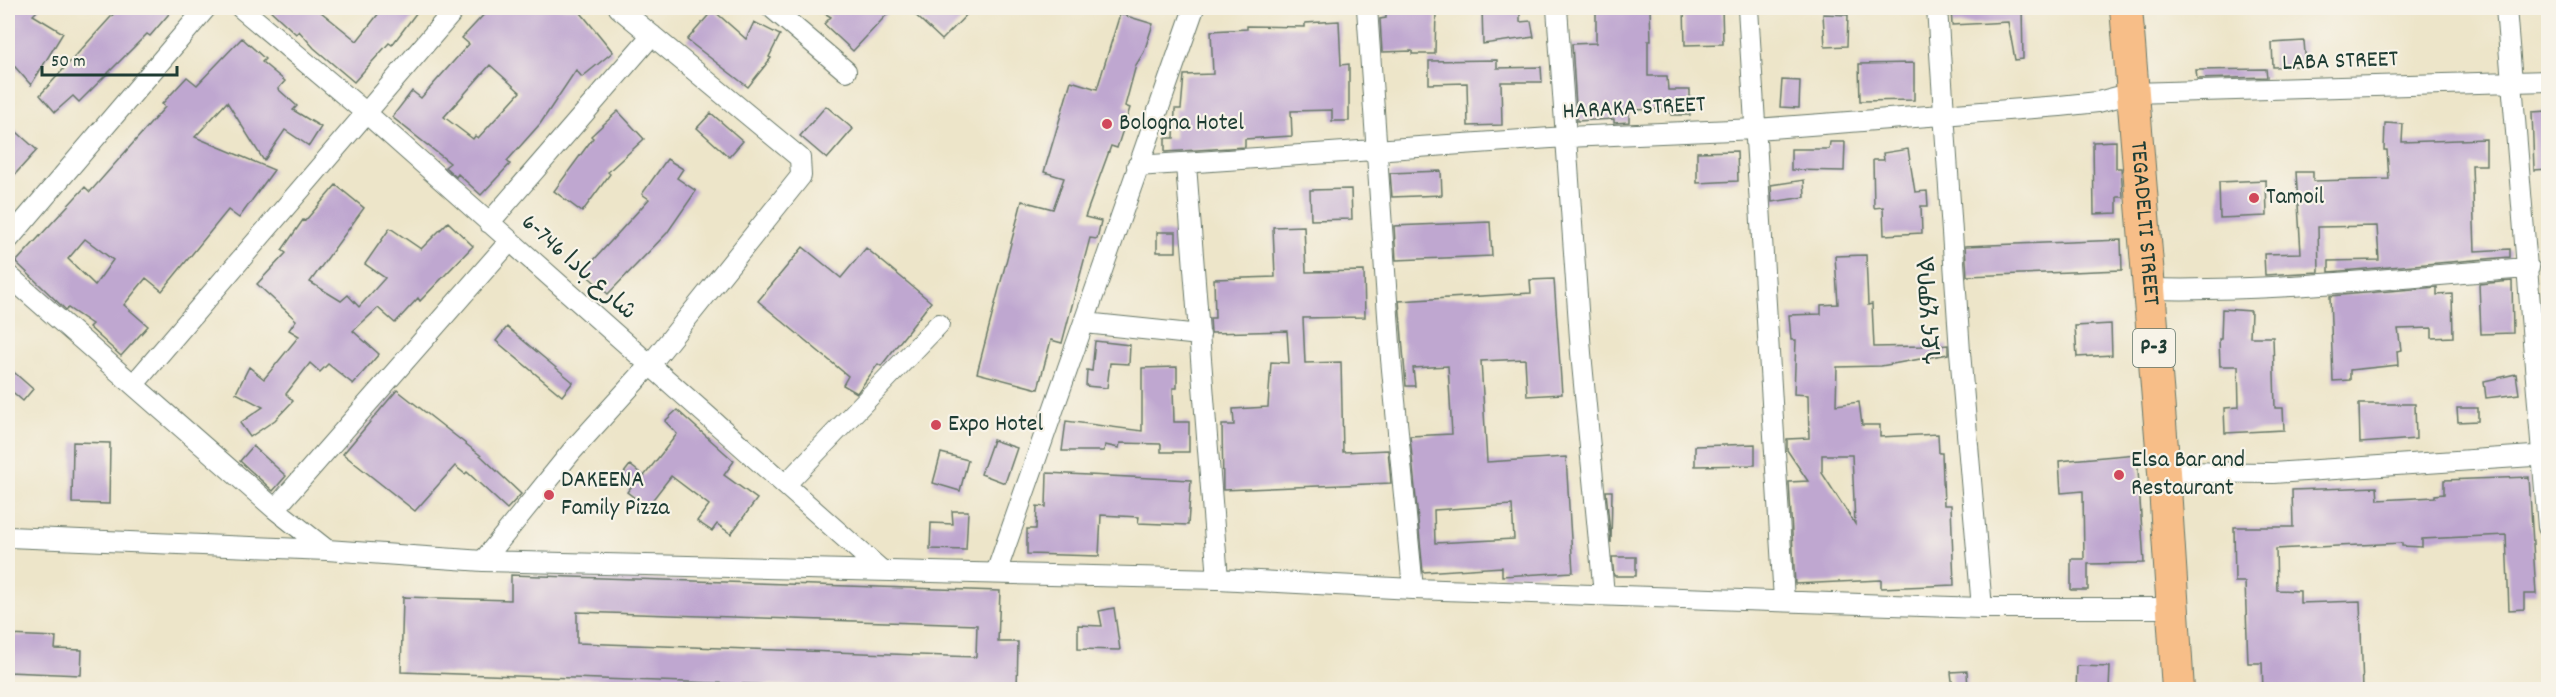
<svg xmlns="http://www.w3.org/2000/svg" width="2556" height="697" viewBox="0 0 2556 697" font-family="Dekko,'Playpen Sans Arabic','Noto Sans Ethiopic',sans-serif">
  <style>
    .building { fill: #bfa7d0; fill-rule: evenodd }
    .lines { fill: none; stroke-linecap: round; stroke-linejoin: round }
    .minor-casing { stroke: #677868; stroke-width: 22 }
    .primary-casing { stroke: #677868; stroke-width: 34 }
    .minor { stroke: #fff; stroke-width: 20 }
    .primary { stroke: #f7be88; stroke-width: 32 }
    .poi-dot { fill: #d1495b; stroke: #f7f3e8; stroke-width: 2 }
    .labels { text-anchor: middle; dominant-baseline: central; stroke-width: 4.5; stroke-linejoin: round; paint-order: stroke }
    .shield { fill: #f7f3e8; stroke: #60746a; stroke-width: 1.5 }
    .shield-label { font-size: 22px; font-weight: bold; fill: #1f3d34 }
    .street-label { font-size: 24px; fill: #1f3d34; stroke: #f7f3e8 }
    .poi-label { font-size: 24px; fill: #1f3d34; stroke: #f7f3e8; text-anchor: start }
  </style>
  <rect width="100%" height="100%" fill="#f7f3e8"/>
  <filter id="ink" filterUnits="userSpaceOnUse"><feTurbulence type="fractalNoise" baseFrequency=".0167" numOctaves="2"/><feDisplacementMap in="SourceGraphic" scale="12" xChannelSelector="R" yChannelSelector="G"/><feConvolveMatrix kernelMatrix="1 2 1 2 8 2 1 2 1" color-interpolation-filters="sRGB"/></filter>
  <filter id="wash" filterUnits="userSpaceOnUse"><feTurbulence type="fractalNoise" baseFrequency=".008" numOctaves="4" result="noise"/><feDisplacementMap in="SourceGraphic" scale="24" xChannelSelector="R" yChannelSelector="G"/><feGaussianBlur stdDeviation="1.35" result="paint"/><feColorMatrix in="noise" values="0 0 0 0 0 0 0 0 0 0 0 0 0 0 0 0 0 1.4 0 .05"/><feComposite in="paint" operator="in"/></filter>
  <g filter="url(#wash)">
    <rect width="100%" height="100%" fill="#ede5c9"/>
    <g id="blocks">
      <path class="building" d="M8,8h32l-7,7 30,18 -32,52 -23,-26z
        M119,8h55l-24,28 -3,-2 -68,68 -6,-6 -18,16 -15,-17z
        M268,8h48l41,33 26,-33h37l-28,37 -3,-2 -35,39 -40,-34 -15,-17 -3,3z
        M490,8h87l36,44 -31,25 -6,-7 -36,54 -33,37 3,3 -29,31 -23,-21 -2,3 -11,-10 5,-4 -58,-46 20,-26 9,7 48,-54 -7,-6zM490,65l30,27 -42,46 -3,-2 -2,3 -29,-22z
        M816,8h77l-40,43 -29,-27 7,-7z
        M908,8h65l-31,32z
        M1482,8h38v14l11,-1 3,16 -51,7z
        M1596,8h54l1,33h-3v35h19l1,14h22v25h-19l-1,-6 -41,1v12l-15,1v-4l-37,2 -5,-77 24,-1z
        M1684,8h38l1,36 -38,1z
        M1951,8h71l1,51 -8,1 -7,-38 -56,3z
        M713,10l33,29 8,-17 26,13 -11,22 2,1 -23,29 -61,-47z
        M1386,10h50l-1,44h-23v-3l-30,1 -2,-33 6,-1z
        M1120,14l33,10 -9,28 -8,13 -11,41 5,2 -13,40 -6,-2 -26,71 16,4 -4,18 -7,-1 -28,105 -11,-3 -13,49 -61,-16 45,-172 31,8 11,-31 -20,-6 27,-91 26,8z
        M1823,14l25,1 -1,31 -22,1z
        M1339,21l2,44 8,-1v57h-17v-11l-41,1 1,25 -47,3v8l-80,5v-14h9l1,-29h6l3,-34 29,-1 -2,-43 36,-2v-3l58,1v-4z
        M242,38l23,21 -3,3 23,19 -7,8 19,17 -4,4 28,17 -12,19 -24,-16 -21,31 -37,-59 -32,35 79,33 -35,48 -11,-8 -66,81 -16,-13 -22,27 24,21 -27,30 -32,-29 3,-3 -24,-16 -2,2 -50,-48 69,-75 5,5 75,-85 -3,-3 25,-27 10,8zM85,239l28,21 -18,25 -27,-26z
        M2304,41l2,25 -33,1 -1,-24z
        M1497,60v8l44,-1 1,15h-41l1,43 -34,1 -1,-43 -38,1v-23z
        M1914,63v37l-54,1 -1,-37z
        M2266,69l1,8 -70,2 -1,-9z
        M1782,80l18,1 -1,27 -19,-1z
        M826,106l27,23 -26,30 -27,-23z
        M618,111l26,28 -36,33 2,2 -28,38 -28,-21 39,-53 -2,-2z
        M2548,111v58l-14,1 -2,-58z
        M711,113l32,28 -14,16 -32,-29z
        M2385,123l18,1 -1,18 84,-3v26h-14l3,86 35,-2v8l-181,15v-11l50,-1 -2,-34 -59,1 1,45 -54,3 -1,-21 37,-1 -5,-81h17v9l76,-2 -2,-29h-3z
        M8,124l29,26 -29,32z
        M2116,141v27h5l2,29h-6v16l-23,1 -1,-72z
        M1830,142h15l-1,29 -53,-1v-21h38z
        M1908,149l7,43 12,-1 1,15h-7l1,27 -38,2 -1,-28 -9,1 -1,-48h11l-1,-7z
        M1737,151l1,30 -41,2v-31z
        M667,159l16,10 -6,9 19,13 -29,42 -59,61 -25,-22 66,-73 -7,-5z
        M1441,171l1,24 -50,2 -2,-24z
        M1804,180l1,17 -33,5 -1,-17z
        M2266,180l1,36 -47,2 -1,-36z
        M336,185l28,23 -54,74 31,19 7,-6 11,12 26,-29 -20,-14 25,-36 31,21 27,-27 25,24 -53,55 -2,-3 -23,25 -17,-15 -25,23 26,23 -26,30 -25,-20 -8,8 -10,-9 -24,31 7,7 -18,19 -25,17 -10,-14 23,-16 -27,-14 13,-26 15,12 35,-43 -10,-6 7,-10 -39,-36 29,-31 -4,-3 21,-30 2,1z
        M1351,189l1,30 -41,1 -1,-30z
        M1490,222l2,34 -96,4 -2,-34z
        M1304,226l2,46 58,-1 1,46 -62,1 2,45 36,-1 2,90 45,-2 3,33 -168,7 -1,-65h12l-1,-16 35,-2 3,-45 18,1 -2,-32 -76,2 -1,-15h5l-1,-39 61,-2 -2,-50z
        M1157,232h19v20h-19z
        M2121,240l1,30 -155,6 -2,-30z
        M803,247l38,31 25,-30 65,54 -50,64 -3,-2 -21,29 -14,-8 5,-9 -90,-75z
        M1866,255l2,50 4,-1 2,43 49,-1v-3l13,-2 1,5 11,-1v9l-67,12 -44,1 -1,38 23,-3 3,23h18v12l58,-3 1,19h3l2,52h7l3,80 -73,3v-8l-86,4 -6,-102 19,-1 -21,-31v-11l22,-1 -1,-43 -14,-1 2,-54h-5l-2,-25 32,-1v-9l17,-1 -3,-48zM1822,455h30l3,69 -33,-51z
        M1554,279l8,115 -35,2 -2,-37 -44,2 6,101 79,-5 7,115 -71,4v-9l-79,5 -13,-136 42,-2 -4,-68 -35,2 2,18h-9l-7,-85 132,-8 -1,-13zM1512,505l2,34 -79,4 -1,-33z
        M2512,281l1,52 -32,1 -2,-50z
        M2437,287v8l15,-1 1,43 -21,1v-10l-34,1 3,21 -4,1 1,14 -48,5v10l-17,1 -3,-85z
        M2222,309l29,2 -1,26h23l2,71h8l1,22 -59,3 -1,-25 15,-1 -1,-41h-18l-1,-27h2z
        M2111,324l1,31 -35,2 -2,-31z
        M507,327l66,55 -11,14 -66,-55z
        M1095,341l35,4 -1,19 -19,-1 -3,25 -21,-2 1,-16 5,1z
        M8,367l25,22 -10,12 -15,-13z
        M1177,367v21h-4l1,34h15v30h-28v-8l-41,-1 -1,5 -14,-3 -1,6h-42l4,-30 76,10v-63z
        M2516,374l3,20 -33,4 -2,-17z
        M397,390l83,65 41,39 -14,15 -40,-37 -2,2 -10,-8 -40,45 -72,-57z
        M2359,404h56l1,35 -56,4z
        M2457,408h21v13l-20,1z
        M677,410l57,51 -10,14 33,24 -26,35 -14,-10 -5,7 -15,-10 12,-16 -38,-29 -24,31 -20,-15 4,-5 -11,-9 10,-13 14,11 33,-42 -12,-13z
        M993,440l24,8 -12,35 -24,-9z
        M73,442l37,1 -1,61 -37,-1z
        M1755,444v21l-60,1v-20z
        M253,446l33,30 -13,15 -33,-30z
        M941,453l27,7 -8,31 -27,-8z
        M2137,454l7,109 -56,1v26h-17v-31h13l-1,-68 -22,2 -2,-32z
        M1047,473l144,7 -3,45 -50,-2 1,-6 -38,-2 -2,41 -72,-2v-25h9l1,-23 9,1z
        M2529,477l7,117h-12v15l-15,1 -3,-75 -84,4v8l-20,-1v-3l-126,6 1,41 23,1v12l60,-2 3,89h-100l-1,-27h-14l-3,-81h-10l-1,-55h59l-1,-37 85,-3 1,13 57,-3v-2l9,-1v-14z
        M1606,491h6l-1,52z
        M952,511h16l-2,39 -36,-1 1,-26 22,1z
        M1612,557h24v19h-22z
        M511,575l489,16 -2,51h20l-1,48h-102l-514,-18 2,-75 108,3zM577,612l400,13 -1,32 -399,-14z
        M1114,608l6,42 -42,-1v-24l24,1 -3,-15z
        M8,635l48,2 -1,12 27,1 -1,25 -73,-3z
        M2077,666l33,1 -1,23h-33z
        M1967,671l1,19h-15l-2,-18z"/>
    </g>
  </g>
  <g filter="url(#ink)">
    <use href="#blocks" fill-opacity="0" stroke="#677868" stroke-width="1.5"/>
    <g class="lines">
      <g class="minor-casing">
        <path id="minor" d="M241,8l124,104 515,457
          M772,8l74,63
          M1367,8l24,351 22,230
          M1557,8l24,345 23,241
          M1748,8l36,592
          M1937,8l23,344 22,256
          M2506,8l42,519
          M1186,165l32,414
          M1137,166l429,-29 190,-8 304,-23 38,-4 35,-9 415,-12
          M489,223l163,-188
          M8,240l198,-232
          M8,275l267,234 52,41
          M2149,289c127,3 253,-12 380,-21
          M1085,323l115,12
          M134,384l322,-376
          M2164,472l109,1 275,-18
          M786,484l153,-160
          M275,509l235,-268
          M8,537l319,13 156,11 735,18 195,10 569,19h191
          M483,561l89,-110 77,-85 152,-190 -1,-18 -181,-150
          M996,573l198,-565"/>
      </g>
      <g class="primary-casing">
        <g id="primary">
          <path id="s1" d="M2126,8l38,464 14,218"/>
        </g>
      </g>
      <use href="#minor" class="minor"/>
      <use href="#primary" class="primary"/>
    </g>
  </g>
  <g class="poi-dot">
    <circle cx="1107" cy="124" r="6"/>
    <circle cx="2254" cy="198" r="6"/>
    <circle cx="936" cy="425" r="6"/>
    <circle cx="2119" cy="475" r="6"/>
    <circle cx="549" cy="495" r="6"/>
  </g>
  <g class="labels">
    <rect class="shield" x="2133" y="329" width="42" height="38" rx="4.5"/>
    <g class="shield-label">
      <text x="2154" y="348">P-3</text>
    </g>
    <g class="street-label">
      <text transform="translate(2340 62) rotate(-2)">LABA STREET</text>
      <text transform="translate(1634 109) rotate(-3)">HARAKA STREET</text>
      <text stroke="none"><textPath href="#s1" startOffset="216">TEGADELTI STREET</textPath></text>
      <text transform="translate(578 268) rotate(42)">شارع بادا 746-6</text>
      <text transform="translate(1932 310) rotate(-94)">ጎደና ሂምቦል</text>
    </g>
    <g class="poi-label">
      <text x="1119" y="124">Bologna Hotel</text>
      <text x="2266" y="198">Tamoil</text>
      <text x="948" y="425">Expo Hotel</text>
      <text x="2131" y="461">Elsa Bar and<tspan x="2131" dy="28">Restaurant</tspan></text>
      <text x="561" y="481">DAKEENA<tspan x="561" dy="28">Family Pizza</tspan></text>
    </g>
  </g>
  <rect width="2556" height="697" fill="none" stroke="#f7f3e8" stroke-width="30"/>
  <path d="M42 66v9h135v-9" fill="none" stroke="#1f3d34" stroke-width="3"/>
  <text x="51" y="66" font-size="18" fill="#1f3d34" stroke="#f7f3e8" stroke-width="4.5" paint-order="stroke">50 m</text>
</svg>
